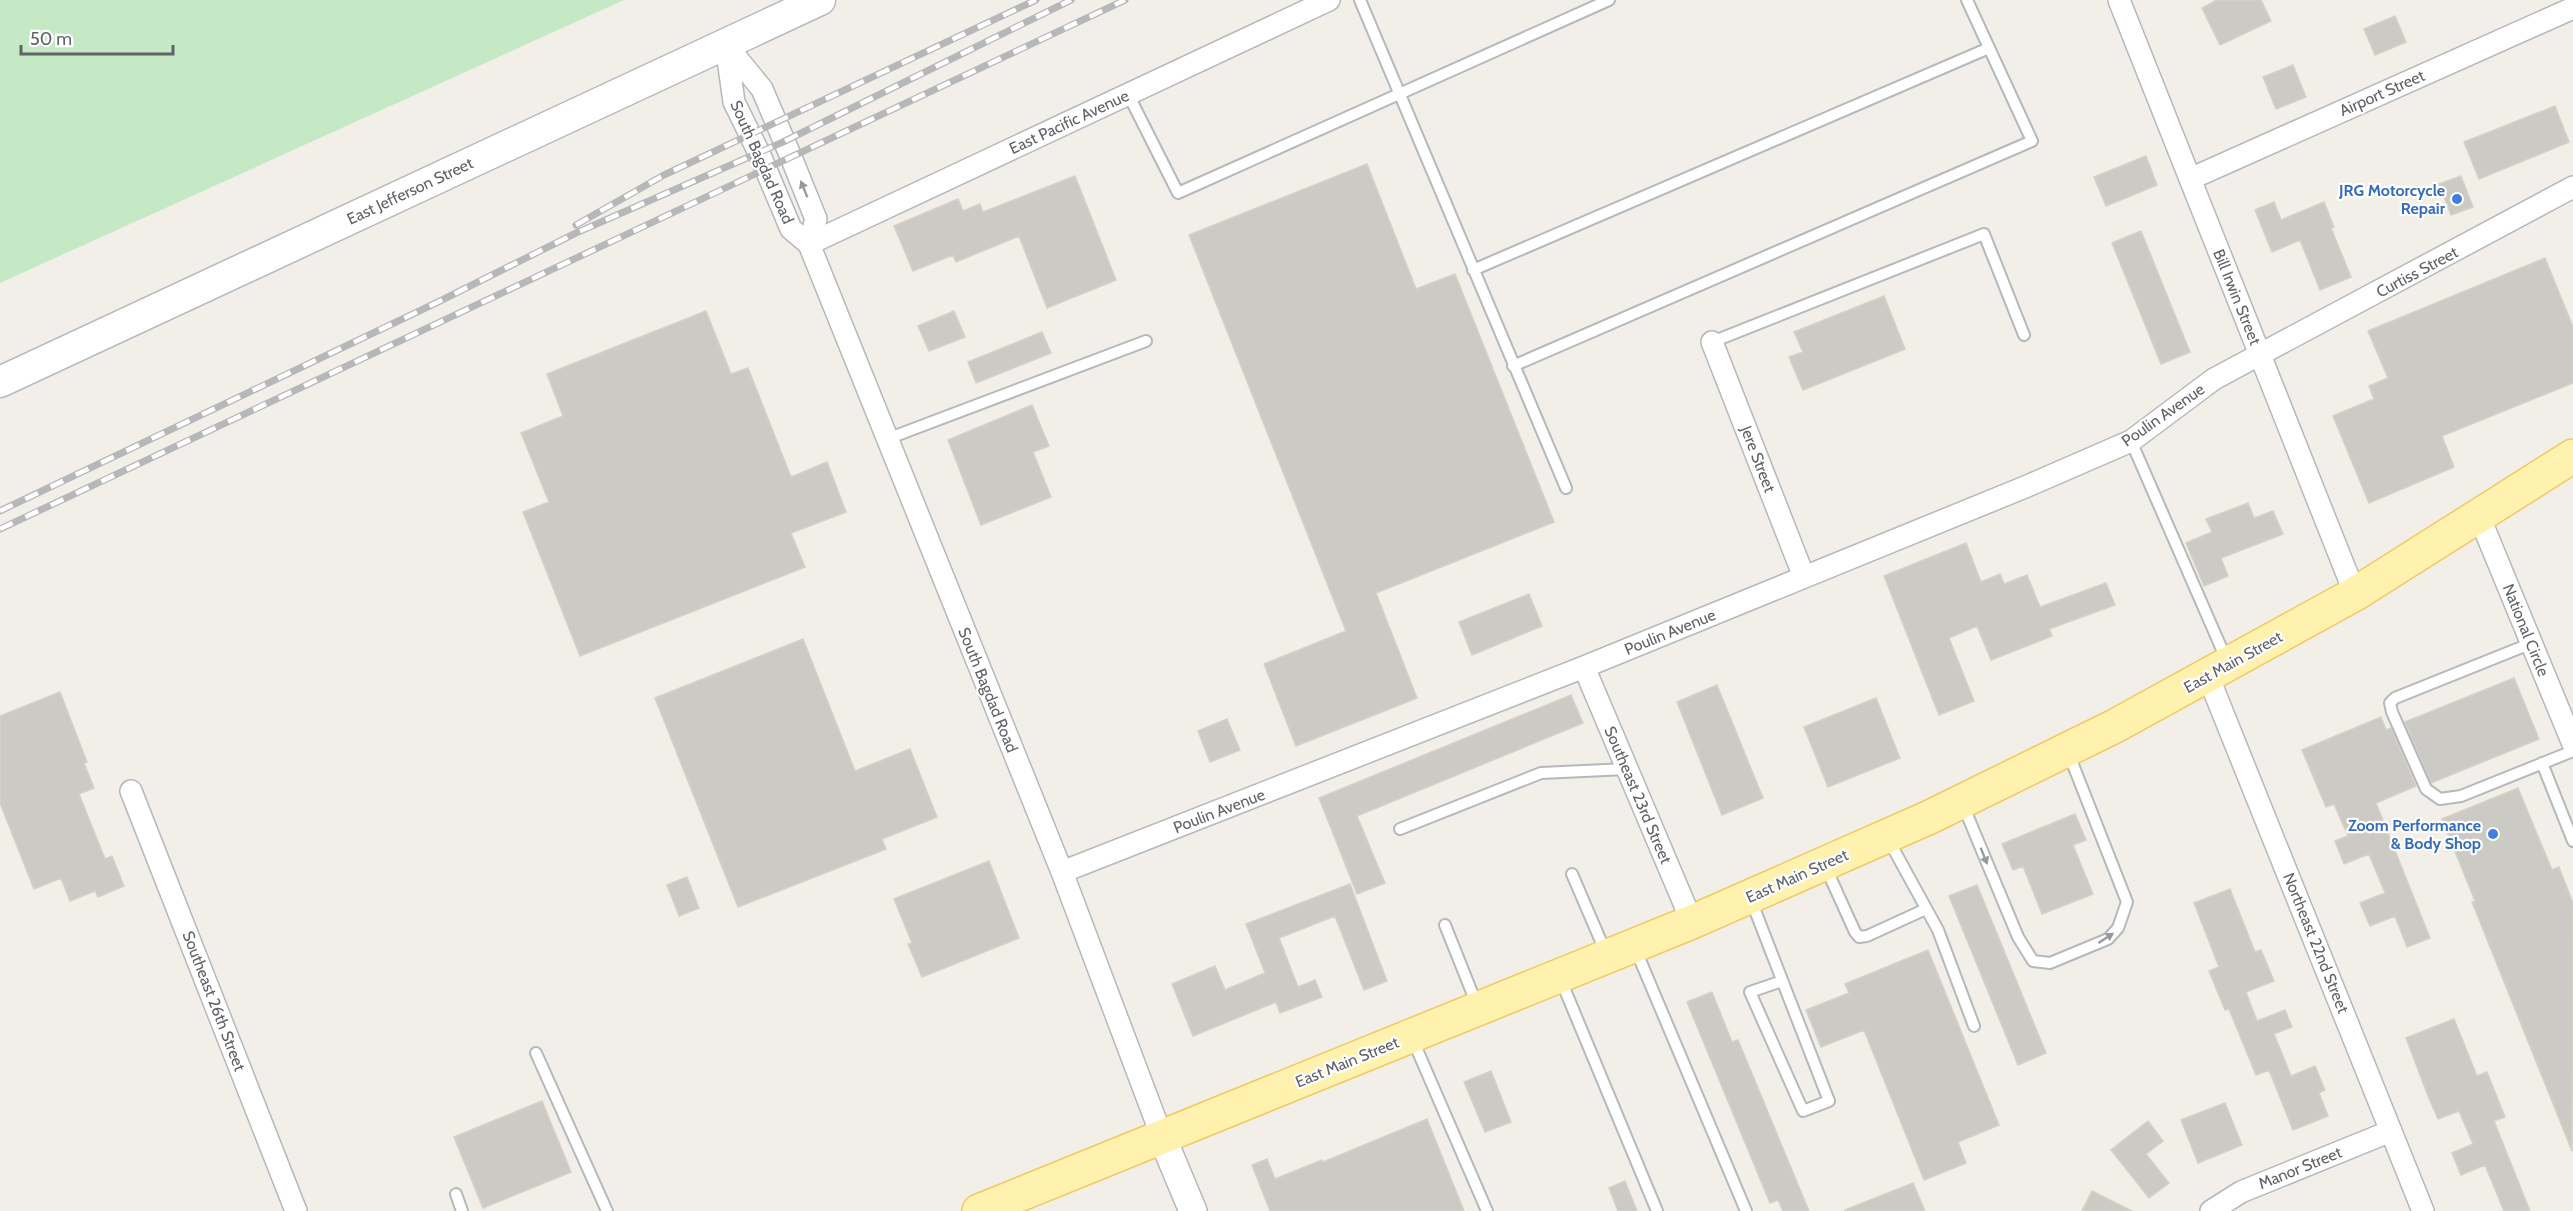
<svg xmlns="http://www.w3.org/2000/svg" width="2573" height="1211" viewBox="0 0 2573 1211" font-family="Cabin,sans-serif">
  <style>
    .green { fill: #c5e8c5 }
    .building { fill: #cccac5; stroke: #d6d1c6; stroke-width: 1.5 }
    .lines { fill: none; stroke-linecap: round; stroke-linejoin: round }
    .service-casing { stroke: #b5b8bc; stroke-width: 14 }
    .minor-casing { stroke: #b5b8bc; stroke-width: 24 }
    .tertiary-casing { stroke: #b5b8bc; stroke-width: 30 }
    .secondary-casing { stroke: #b6babf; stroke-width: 33 }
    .primary-casing { stroke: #f2c960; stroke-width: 36 }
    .service { stroke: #fff; stroke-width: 10 }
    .minor { stroke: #fff; stroke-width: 21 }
    .tertiary { stroke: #fff; stroke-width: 27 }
    .secondary { stroke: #fff; stroke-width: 30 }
    .primary { stroke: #fff2af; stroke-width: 33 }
    .rail-casing { stroke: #b6b7b8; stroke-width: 7 }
    .rail { stroke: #fff; stroke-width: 4.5; stroke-dasharray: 14; stroke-linecap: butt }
    .oneway { fill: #979a9d }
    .shop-dot { fill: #3f7fe0; stroke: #fff; stroke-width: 2 }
    .labels { text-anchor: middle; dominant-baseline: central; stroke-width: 4.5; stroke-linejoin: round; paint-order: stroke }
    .street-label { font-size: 16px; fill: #5f6368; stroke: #fff }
    .shop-label { font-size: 16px; font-weight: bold; fill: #366cbe; stroke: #fff; text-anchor: end }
  </style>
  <rect width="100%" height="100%" fill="#f1efe8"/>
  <path class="green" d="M0,0h624l-624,283z"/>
  <path class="building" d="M2217,0h44l10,21 -51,24 -18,-37z
    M2395,16l11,26 -31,13 -11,-26z
    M2293,65l13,32 -30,12 -13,-32z
    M2555,106l14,36 -90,37 -15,-37z
    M2146,156l11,29 -51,21 -12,-29z
    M1367,164l49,125 39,-15 99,248 -178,71 41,105 -121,48 -32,-82 82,-33 -157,-396z
    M1075,176l41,104 -69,28 -28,-72 -63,26 -3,-7 -40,16 -19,-45 64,-27 5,12 17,-7 3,8z
    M2461,176l12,31 -22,8 -12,-31z
    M2274,202l7,18 43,-18 10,25 -3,1 20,49 -31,13 -20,-50 -28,12 -17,-42z
    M2141,231l49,121 -29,12 -49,-121z
    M2545,258l28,69v56l-131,53 12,31 -85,36 -36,-87 41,-17 -5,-13 19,-8 -20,-47z
    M1884,296l21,53 -102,41 -14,-33 14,-5 -9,-20z
    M706,311l25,63 17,-6 43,109 36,-15 19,50 -55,21 14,34 -225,89 -57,-144 26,-10 -28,-69 42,-17 -16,-42z
    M954,311l11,26 -36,14 -11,-25z
    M1042,332l9,21 -75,30 -8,-21z
    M1032,405l17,41 -16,6 18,45 -70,28 -33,-85z
    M2248,503l6,15 19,-7 10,23 -62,24 7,18 -24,10 -18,-43 26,-11 -6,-13z
    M1966,543l15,39 19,-8 4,10 23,-9 13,32 66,-24 9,22 -66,24 3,7 -61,24 -14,-34 -28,12 25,63 -35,14 -55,-139z
    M1529,594l13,32 -70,29 -13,-33z
    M803,639l52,132 55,-22 27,68 -55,22 4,10 -148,58 -83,-209z
    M2514,678l25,61 -108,44 -26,-61z
    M1717,685l46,113 -41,17 -45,-113z
    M60,692l27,70 -3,1 10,25 -15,6 26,65 7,-3 12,30 -26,11 -3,-6 -25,10 -9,-23 -27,11 -34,-86v-87z
    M1571,695l12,28 -226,93 28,67 -28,11 -38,-96z
    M1876,698l24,60 -72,29 -24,-60z
    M2381,717l5,13 5,-2 25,58 -40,17 54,135 -23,9 -12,-31 -25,10 -10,-23 25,-10 -16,-39 -25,10 -9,-23 13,-5 -14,-32 -8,3 -24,-57z
    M1227,719l13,31 -30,12 -12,-31z
    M2518,788l34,82 7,-3 14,36 -1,248 -100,-249 3,-1 -33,-82z
    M2075,814l11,26 -13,5 20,49 -51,20 -19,-48 -10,4 -11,-26z
    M989,861l30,77 -97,39 -14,-33 4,-1 -18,-44z
    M687,877l12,31 -20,8 -12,-31z
    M1350,884l37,97 -23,9 -29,-74 -56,22 19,49 17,-7 7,17 -42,16 -4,-11 -83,34 -21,-52 43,-18 10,24 40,-17 -19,-49z
    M1977,885l69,168 -28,12 -69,-169z
    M2230,889l25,63 6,-2 13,31 -28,11 11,29 28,-11 7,17 -18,7 17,42 24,-10 10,24 -6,3 9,23 -35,14 -24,-60 -13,5 -27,-66 -4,1 -16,-39 10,-4 -25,-64z
    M1928,950l71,175 -41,17 8,21 -42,17 -60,-150 -43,17 -15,-37 43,-17 -4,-9z
    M1712,992l20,50 6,-2 71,171h-26l-5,-11 -8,3 -83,-201z
    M2454,1019l23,57 10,-4 18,45 -11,4 36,90h-26l-19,-46 -24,10 -9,-22 21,-9 -14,-33 -21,8 -10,-23 -22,-58z
    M1491,1071l20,51 -26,10 -21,-50z
    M542,1101l29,71 -88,36 -29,-71z
    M2225,1103l17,42 -44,18 -17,-43z
    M1427,1119l37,92h-194l-18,-46 15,-6 8,20 47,-19 1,2z
    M2148,1121l15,20 -17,13 23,29 -20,15 -38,-48z
    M1625,1181l12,30h-19l-9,-23z
    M1913,1183l12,28h-80v-1z
    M2092,1191l40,20h-50z"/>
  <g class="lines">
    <g class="service-casing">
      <path id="service" d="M1360,0l206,488
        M1128,94l50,99 431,-193
        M1473,270l516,-222
        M1712,342l272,-108 40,101
        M1513,366l519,-225 -65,-141
        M887,439l259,-98
        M2131,441l96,220
        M2532,643l-137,55 -5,5 2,9 34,77 14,10 21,-3 112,-45
        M2542,763l31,78
        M1963,805l55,132 15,24 17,2 58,-24 10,-11 9,-26 -59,-150
        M1400,829l141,-56 86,-4
        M1888,839l50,91 36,96
        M1826,868l29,64 4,5 8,-1 59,-27
        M1572,874l34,79
        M1751,900l78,201 -26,10 -53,-119 32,-11
        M1445,925l32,80
        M1635,948l111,263
        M1560,978l97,233
        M1412,1038l75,173
        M536,1053l71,158
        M456,1194l6,17"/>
    </g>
    <g class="minor-casing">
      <path id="minor" d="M2119,0l236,594
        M726,45l8,57 25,51 32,76 18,15 253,628 100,265
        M726,45l36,44 29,68 25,62 -7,25
        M2190,179l383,-171
        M809,244l520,-244
        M1712,342l92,235
        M2479,516l94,228
        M1584,667l108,255
        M2208,676l215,535
        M131,791l165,420
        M1062,872l522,-205 441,-180 106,-46 83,-62 359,-192
        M2211,1211l30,-19 150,-61"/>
    </g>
    <g class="tertiary-casing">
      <path id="tertiary" d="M1162,1137l31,74"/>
    </g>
    <g class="secondary-casing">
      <path id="secondary" d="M0,382l820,-382"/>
    </g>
    <g class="primary-casing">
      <path id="primary" d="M979,1211l713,-289 238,-105 185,-91 240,-132 218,-138"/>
    </g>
    <use href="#service" class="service"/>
    <use href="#minor" class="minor"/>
    <use href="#tertiary" class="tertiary"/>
    <use href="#secondary" class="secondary"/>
    <use href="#primary" class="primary"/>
    <g class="rail-casing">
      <path id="rail" d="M576,225l88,-50 372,-175
        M0,511l438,-209 138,-69 207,-91 288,-142
        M0,529l1125,-529"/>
    </g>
    <use href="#rail" class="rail"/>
  </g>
  <defs><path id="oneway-solid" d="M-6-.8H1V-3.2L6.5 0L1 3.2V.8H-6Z" transform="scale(1.5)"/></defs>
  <g class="oneway">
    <use href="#oneway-solid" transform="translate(804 189) rotate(-112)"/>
    <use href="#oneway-solid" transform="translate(1984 856) rotate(68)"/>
    <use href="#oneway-solid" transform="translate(2106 938) rotate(-33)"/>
  </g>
  <g class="shop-dot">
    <circle cx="2457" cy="199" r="6"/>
    <circle cx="2493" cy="834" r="6"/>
  </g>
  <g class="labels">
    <g class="street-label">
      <text transform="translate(2382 93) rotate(-24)">Airport Street</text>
      <text transform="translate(1069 122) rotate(-25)">East Pacific Avenue</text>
      <text transform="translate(762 162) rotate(66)">South Bagdad Road</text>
      <text transform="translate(410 191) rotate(-25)">East Jefferson Street</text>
      <text transform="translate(2417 272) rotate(-28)">Curtiss Street</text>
      <text transform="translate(2237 297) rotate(68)">Bill Irwin Street</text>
      <text transform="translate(2163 415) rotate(-35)">Poulin Avenue</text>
      <text transform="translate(1758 459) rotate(69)">Jere Street</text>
      <text transform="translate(2526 630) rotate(68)">National Circle</text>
      <text transform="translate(1670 632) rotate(-22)">Poulin Avenue</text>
      <text transform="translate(2233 662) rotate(-29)">East Main Street</text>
      <text transform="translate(988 690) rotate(68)">South Bagdad Road</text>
      <text transform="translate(1638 795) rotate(67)">Southeast 23rd Street</text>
      <text transform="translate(1219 811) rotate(-21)">Poulin Avenue</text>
      <text transform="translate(1797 876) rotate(-24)">East Main Street</text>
      <text transform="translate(2316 943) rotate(68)">Northeast 22nd Street</text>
      <text transform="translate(214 1001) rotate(69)">Southeast 26th Street</text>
      <text transform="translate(1347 1062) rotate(-22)">East Main Street</text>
      <text transform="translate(2300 1168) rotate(-22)">Manor Street</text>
    </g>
    <g class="shop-label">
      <text x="2445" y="190">JRG Motorcycle<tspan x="2445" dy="18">Repair</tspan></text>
      <text x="2481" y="825">Zoom Performance<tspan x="2481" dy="18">&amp; Body Shop</tspan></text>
    </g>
  </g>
  <path d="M21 45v9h152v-9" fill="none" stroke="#5f6368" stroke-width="3"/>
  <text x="30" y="45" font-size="18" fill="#5f6368" stroke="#ffffff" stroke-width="4.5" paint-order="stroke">50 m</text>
</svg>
